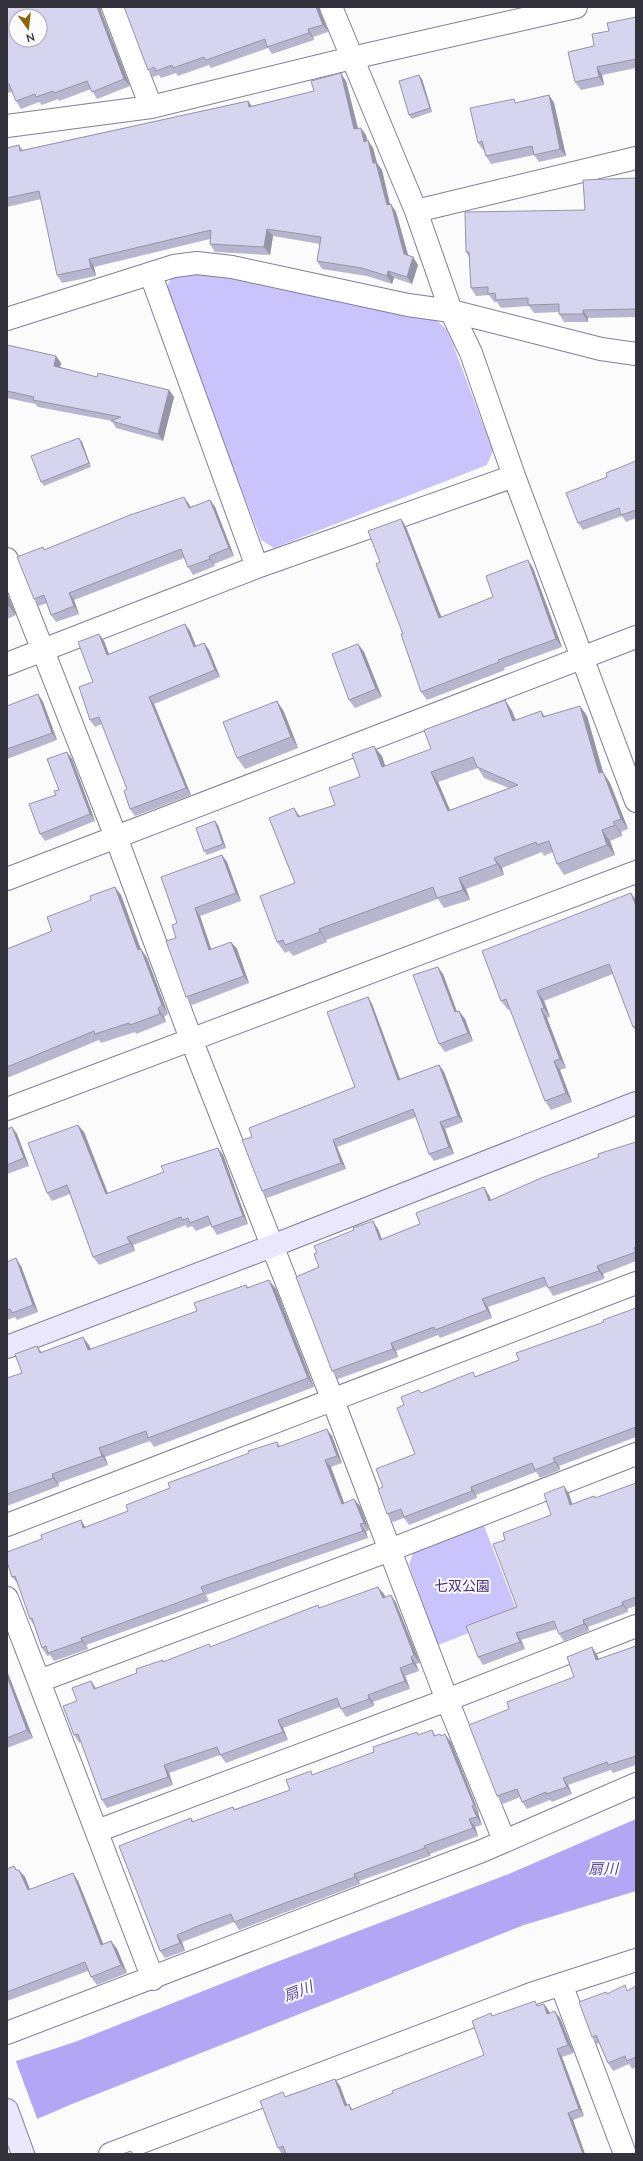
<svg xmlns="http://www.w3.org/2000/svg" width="643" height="2161" viewBox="0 0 643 2161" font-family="Mulish,'Noto Sans JP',sans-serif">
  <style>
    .green { fill: #cac4fc }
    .water { fill: #b2a6f5 }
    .pier { fill: #fbfbfb }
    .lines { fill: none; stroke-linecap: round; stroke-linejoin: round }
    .street-casing { stroke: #817e97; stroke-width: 24 }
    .secondary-casing { stroke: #817e97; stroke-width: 24 }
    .street { stroke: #fff; stroke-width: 22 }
    .secondary { stroke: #eae7fd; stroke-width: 22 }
    .wall { fill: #b8b6ce; fill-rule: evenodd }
    .shaded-wall { fill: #9694a7 }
    .building { fill: #d6d4ef; stroke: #9694a7; fill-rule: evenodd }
    .labels { text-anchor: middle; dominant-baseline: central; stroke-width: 4; stroke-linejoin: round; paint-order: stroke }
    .park-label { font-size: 14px; fill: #412882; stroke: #fbfbfb }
    .water-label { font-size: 15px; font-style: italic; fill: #58439f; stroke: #fbfbfb }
  </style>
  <rect width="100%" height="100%" fill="#fbfbfb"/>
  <path class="green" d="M190,270l242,46 14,13 6,13 41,109 -6,14 -213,83 -13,-8 -96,-251 10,-16z
    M483,1523l35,91 -80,31 -29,-80 5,-15z"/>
  <path class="water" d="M636,1819v72l-112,34 -452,179 -65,28v-68l68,-22 191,-76 245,-93z"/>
  <path class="pier" d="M15,2059l23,62 -31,13v-72z"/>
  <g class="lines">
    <g class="street-casing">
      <path id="street" d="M113,7l38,100
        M331,7l85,204 35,100 20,42 43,123 122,325
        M7,126l144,-19 201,-49 224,-51
        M416,211l220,-53
        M151,275l106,292
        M7,319l167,-53 23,-3 35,4 176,38 43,6 150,38 35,5
        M7,559l109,278 75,202 141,359 115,302 57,140
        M7,664l250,-97 257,-91
        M7,879l629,-242
        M7,1109l629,-237
        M7,1525l629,-242
        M7,1598l146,381
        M39,1681l351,-131 246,-96
        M97,1831l350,-131 189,-74
        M561,1984l64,170
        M7,2033l475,-182 154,-67
        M110,2154l421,-160 105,-34"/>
    </g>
    <g class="secondary-casing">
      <path id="secondary" d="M7,1347l265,-101 364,-143
        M7,2110l16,44"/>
    </g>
    <use href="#street" class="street"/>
    <use href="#secondary" class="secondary"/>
  </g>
  <path class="wall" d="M7,7h95l-1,4 29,75 -33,13 -6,-10 -32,12 -1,-2 -16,6 -3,-3 -18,7 -5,-8 -4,-9 -5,1z
    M319,7l9,25 -15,5 1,3 -42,14 -4,-6 -57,20 -2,-3 -31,11 -2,-3 -15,5 -2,-3 -6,2 -5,-7z
    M636,17v51l-34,7 2,10 -23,5 -6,-8 19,-36 15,-15z
    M422,79l10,33 -20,7 -3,-4z
    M346,81l12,47 8,7 1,6 6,7 4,15 5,7 8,34 6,8 12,43 5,2 5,8 -6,19 -18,-6 -2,6 -25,-8 -45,-7 -5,-8 3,-17 -47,-8 -3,19 -55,-3 -5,-8v-5l-116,28 2,9 -34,7 -5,-8 -16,-76 -34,8v-59l12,-3 4,5 225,-49 4,5 62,-15z
    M549,95l5,8 12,53 -27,6 -5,-7 -43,9 -5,-8 -2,-6h-1l-5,-7 36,-44 2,4z
    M636,178v139l-48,1v4h-24l-5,-8v-2l-25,1 -5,-7 -28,2 -4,-6h-3l-5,-7 -13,1 -5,-8 -2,-31 -3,-5 119,-42z
    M7,345l49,11 5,7 -1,4 37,10 72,13 5,7 -11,44 -47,-13 -4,-7 -74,-14 -3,-3 -28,-6z
    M82,442l9,25 -47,19 -3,-4z
    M636,461v57l-10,4 -4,-6 -39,14 -5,-7 29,-46z
    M210,500l5,7 19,49 -20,8 1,2 -22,9 -5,-8 -4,-9 -110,42 5,14 -23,8 -5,-7 -4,-12 -8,3 -5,-7 9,-52 1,3 145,-46 2,3z
    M401,519l5,8 35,90 52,-20 35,-37 5,8 29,79 -58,21 1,2 -78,30 -6,-8 -41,-130z
    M7,593l9,22 -9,4z
    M185,624l5,7 6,15 8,-3 5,7 11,27 -66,27 37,91 -56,21 -5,-7 -3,-20 -25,-65 -7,3 -5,-7 3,-38 6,-48 5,7 5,13z
    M358,644l6,8 18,45 -27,11 -6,-8z
    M38,694l5,8 14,38 -50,19v-53z
    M505,700l7,11 4,9 25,-9 4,5 35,-10 7,10 16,56 7,11 18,46 -7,3 1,4 -12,5 5,14 -51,20 -7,-11 -4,-12 -9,4 -2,-4 -40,16 2,7 -38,14 4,11 -26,8 -6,-9 -112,41 1,2 -34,14 -4,-5 -4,2 -8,-11 18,-59 5,-67 35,-11 25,-28 22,-21 3,10 46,-17zM478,768l6,10 25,10 -59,22 -12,-28z
    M277,701l7,11 14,36 -53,21 -8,-11z
    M67,752l5,7 23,62 -50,20 -5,-7 16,-39 3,-5z
    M218,825l8,23 -19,7 -3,-4z
    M222,855l5,7 14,39 -41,15 11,33 20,-7 6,7 12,34 -57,22 -6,-8 -9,-74z
    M121,895l20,54 6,9 21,56 -4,3 2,5 -30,12 -1,-2 -34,11 -2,-3 -92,38v-129l45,-18z
    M636,900v132l-3,-5 -20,-53 -69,27 6,16 -3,1 19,50 -6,2 12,32 -21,8 -6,-9 -35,-92 -2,1 -7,-9z
    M443,974l14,38 2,-1 6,8 8,22 -28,11 -6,-8z
    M368,997l4,7 28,75 39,-14 5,7 19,50 -18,7 9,25 -20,7 -5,-7 -13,-37 -79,30 9,22 -79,29 -5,-7 -10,-54 103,-50z
    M12,1127l5,7 12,32 -22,8v-45z
    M84,1132l24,61 56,-21 54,-24 5,7 25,69 -31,11 -5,-8 -1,-2 -15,6 -4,-5 -5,2 -1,-3 -53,20 2,6 -36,14 -6,-8 -23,-63 -18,7 -5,-8z
    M636,1142v119l-33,13 1,5 -51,17 -6,-10 -59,21 4,11 -52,20 -2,-3 -42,16 2,6 -60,22 -6,-8 -13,-104 -2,-14 37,-23 24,-1 4,10 38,-15 69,-29 2,5z
    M7,1262l14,4 17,46 -21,8 -2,-3 -8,3z
    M246,1285l2,2 28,2 38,98 -160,60 -4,-6 -45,16 3,8 -50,18 1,3 -52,20v-128l15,-5 15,-27 5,6 47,-7 2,4 106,-38z
    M636,1308v129l-77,29 1,4 -20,8 -4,-6 -60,23 1,3 -68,27 -5,-7 -11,4 -6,-8 -4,-27 32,-33 -11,-49 17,-12 55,-17 43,-16z
    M332,1436l10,27 -11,4 13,36 16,3 9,24 -3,2 2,6 -162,57 3,6 -123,44 2,4 -34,12 -4,-6 -3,1 -5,-8 -7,-21 -5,-8 -12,-35 -6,-7 69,-57 4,7 43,-16 42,-23 107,-46 3,4z
    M636,1483v123l-9,3 1,3 -40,15 1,4 -25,10 -5,-7 -2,-5 -36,11 4,9 -42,16 -5,-8 39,-50 -12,-67 46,-25 13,-29 5,8 3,10 23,-6z
    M384,1594l1,3 6,-2 5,8 24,60 -4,1 3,7 -14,5 5,13 -37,13 1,4 -28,11 -5,-8 -1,-2 -57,21 5,12 -62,23 -6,-8 -51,18 4,12 -66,23 -5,-8 -21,-58 -2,1 -5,-8 3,-34 14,-20 5,7 41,-15 26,-13 1,2 47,-15 107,-42 2,3z
    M636,1646v119l-23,8 -2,-3 -43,15 4,9 -20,8 -2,-2 -23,9 -5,-7 -2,-5 -17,7 -6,-8 12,-87 65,-32 18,-30 5,8 2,4z
    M7,1672l2,4 24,62 -26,10z
    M432,1730l4,6h5l10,6 28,71h-1l4,12 -7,2 3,9 -48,18v2l-71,25 1,3 -121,46 -5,-8 -28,11 -24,9 3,9 -20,7 -5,-7 31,-133 3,4 39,-15 2,2 55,-19 23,-15 61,-23z
    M14,1866l3,4 8,7 5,12 48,-8 25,63 8,-3 6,8 10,24 -30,12 -6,-8 -3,-6 -81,30v-132z
    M636,1986v81l-4,2 -3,-5 -16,7 -5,-8 -9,-20 -2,1 -5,-7 16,-43 20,-4z
    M544,2004l6,9 10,5 14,35 -12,4 22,59 -11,4 12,34h-303l-4,-6 8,-52 49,-17 5,7 7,19 2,-1 4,6 131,-55 9,-39 46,-10z"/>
  <path class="shaded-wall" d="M97,7h5l-1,4 29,75 -6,-7z
    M316,7h3l9,25 -5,-7z
    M308,29l5,8 1,3 -5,-7z
    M597,67l5,8 2,10 -5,-8z
    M341,73l5,8 14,56 -6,-8z
    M419,75l3,4 10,33 -2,-4z
    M549,95l5,8 12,53 -6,-7z
    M248,101l5,8 -4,-2z
    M361,128l5,7 3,14 -5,-7z
    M368,140l5,8 4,15 5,7 10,43 -5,-8 -14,-42z
    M391,204l5,8 14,50 -6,-8z
    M267,229l6,7 -3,19 -6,-8z
    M413,257l5,8 -6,19 -5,-7z
    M89,259l5,8 2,9 -5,-8z
    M388,271l6,7 -2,6 -5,-8z
    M583,310l5,8v4l-5,-8z
    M56,356l5,7 -2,10 -5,-7z
    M169,390l5,7 -11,44 -5,-7z
    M79,438l3,4 9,25 -2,-4z
    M184,497l5,7 5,11 -5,-7z
    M210,500l5,7 19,49 -5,-8z
    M401,519l5,8 39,99 -6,-8z
    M209,556l5,8 1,2 -5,-7z
    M528,560l5,8 29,79 -6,-8z
    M7,593l9,22 -7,-9 -2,-5z
    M69,593l5,7 5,14 -5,-8z
    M185,624l5,7 9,23 -5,-7z
    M99,634l5,7 8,21 -5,-7z
    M204,643l5,7 11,27 -5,-7z
    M358,644l6,8 18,45 -6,-8z
    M38,694l5,8 14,38 -5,-7z
    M149,697l5,7 37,91 -5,-7z
    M505,700l7,11 8,21 -7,-11z
    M277,701l7,11 14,36 -7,-11z
    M580,706l7,10 16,56 7,11 18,46 -7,-10 -22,-46z
    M374,746l8,10 7,22 -7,-11z
    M67,752l5,7 23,62 -5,-7z
    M431,772l7,10 17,40 -7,-11z
    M294,808l7,10 -3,-1z
    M215,821l3,4 8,23 -3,-4z
    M613,822l8,10 1,4 -7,-11z
    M602,830l8,11 5,14 -8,-10z
    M222,855l5,7 14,39 -5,-8z
    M494,858l8,10 2,7 -7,-11z
    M459,878l7,11 4,11 -7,-10z
    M115,887l6,8 23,64 -6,-9z
    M631,893l5,7v6z
    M195,908l5,8 14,41 -5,-7z
    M319,929l7,11 1,2 -7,-10z
    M231,942l6,7 12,34 -5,-7z
    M141,949l6,9 21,56 -6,-9z
    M438,967l5,7 17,46 -5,-8z
    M537,991l7,10 6,16 -6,-9z
    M368,997l4,7 31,83 -5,-7z
    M158,1008l6,9 2,5 -6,-8z
    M541,1009l6,9 19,50 -6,-9z
    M459,1011l6,8 8,22 -5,-8z
    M554,1061l6,9 12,32 -6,-9z
    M439,1065l5,7 19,50 -5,-6z
    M440,1122l5,7 9,25 -5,-7z
    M78,1125l6,7 27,70 -5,-8z
    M12,1127l5,7 12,32 -5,-8z
    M333,1140l4,7 9,22 -5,-6z
    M218,1148l5,7 25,69 -5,-8z
    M484,1187l5,8 5,14 -5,-8z
    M373,1221l5,8 7,19 -5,-8z
    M127,1237l6,8 2,6 -5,-8z
    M16,1258l5,8 17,46 -5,-7z
    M597,1266l6,8 1,5 -5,-8z
    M269,1280l7,9 38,98 -6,-9z
    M482,1299l6,8 4,11 -5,-8z
    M83,1337l6,8 5,14 -6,-9z
    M391,1343l5,8 2,6 -5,-8z
    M327,1429l5,7 10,27 -5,-7z
    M99,1448l6,9 3,8 -6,-9z
    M553,1458l6,8 1,4 -5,-8z
    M325,1460l6,7 16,44 -5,-7z
    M52,1474l6,9 1,3 -6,-8z
    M564,1486l5,8 6,18 -5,-7z
    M471,1487l5,8 1,3 -5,-7z
    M354,1499l6,7 9,24 -5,-7z
    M81,1520l5,8h-3z
    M360,1524l6,8 2,6 -5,-7z
    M378,1587l6,7 4,12 -5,-8z
    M391,1595l5,8 24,60 -6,-8z
    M622,1602l5,7 1,3 -5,-7z
    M583,1620l5,7 1,4 -5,-7z
    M516,1633l5,7 4,9 -5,-7z
    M81,1638l5,7 2,4 -6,-8z
    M592,1647l5,8 5,12 -6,-7z
    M411,1657l5,7 3,7 -6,-8z
    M400,1668l5,8 5,13 -5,-8z
    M7,1672l2,4 24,62 -6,-8 -20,-54z
    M91,1681l5,8h-2z
    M368,1695l5,7 1,4 -5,-7z
    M278,1720l5,8 5,12 -5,-8z
    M445,1734l6,8 28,71 -5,-8z
    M164,1765l5,8 4,12 -5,-8z
    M563,1778l5,7 4,9 -5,-7z
    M472,1806l6,7 4,12 -5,-8z
    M469,1819l6,8 3,9 -5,-8z
    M424,1846l6,8v2l-5,-8z
    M19,1870l6,7 8,21 -5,-8z
    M73,1873l5,8 29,72 -6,-8z
    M354,1874l5,7 1,3 -5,-7z
    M177,1935l5,7 3,9 -5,-8z
    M111,1941l6,8 10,24 -6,-8z
    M544,2004l5,7 4,10 -6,-7z
    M555,2011l5,7 14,35 -6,-8z
    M557,2049l5,8 22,59 -5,-7z
    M335,2079l5,7 10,27 -5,-7z
    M568,2113l5,7 12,34h-2z"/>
  <path class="building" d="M7,7h90l27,72 -32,13 -5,-11 -33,12 -1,-2 -17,6 -1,-3 -19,7 -7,-17h-2zM16,16h24v24h-24z
    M124,7h192l7,18 -15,4 1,4 -42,14 -2,-8 -59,21 -2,-3 -31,11 -1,-3 -16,6 -2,-4 -6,3z
    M636,17v42l-39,8 2,10 -24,5 -7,-30 26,-6 -2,-12 17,-3 -2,-8z
    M341,73l13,56 7,-1 3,14 4,-2 5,23h3l11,42 4,-1 13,50 9,3 -6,20 -19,-6 -1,5 -25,-8 -45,-7 4,-24 -54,-8 -3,18 -54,-3 1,-14 -122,29 2,9 -34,7 -18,-84 -32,7v-50l12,-3 1,6 228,-50 1,6 65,-16 -3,-10z
    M419,75l11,33 -21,7 -10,-34z
    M549,95l11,54 -26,6 -2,-9 -46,10 -4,-15 -4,2 -8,-35 44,-9 1,4z
    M636,178v131l-53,1v4h-24v-10l-31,1v-7l-32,2 -1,-7 -7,1v-7l-17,1 -2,-36h-3l-1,-40 120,-2 -2,-30z
    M7,345l49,11 -2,10 43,11 1,-4 71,17 -11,44 -47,-13 10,-4 -88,-17 1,-3 -27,-6z
    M79,438l10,25 -48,19 -10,-26z
    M636,461v49l-15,5 -2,-7 -41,15 -12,-30 41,-16 -1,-4z
    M184,497l5,11 21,-8 19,48 -20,8 1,3 -22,8 -7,-18 -112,44 5,13 -23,9 -7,-20 -10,4 -17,-42 26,-10 1,3 86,-35z
    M401,519l38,99 54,-21 -7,-21 42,-16 28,79 -58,21 1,2 -78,30 -20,-58h2l-27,-70 4,-2 -12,-31z
    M7,601l2,5 -2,1z
    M185,624l9,23 10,-4 11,27 -66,27 37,91 -56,21 -6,-18 3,-2 -28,-72 -9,3 -11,-33 14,-5 -15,-40 21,-8 8,21z
    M358,644l18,45 -27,11 -17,-46z
    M38,694l14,39 -45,16v-43z
    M505,700l8,21 28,-10 2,6 37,-11 19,67 4,-1 18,47 -8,3 2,3 -13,5 5,15 -50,19 -8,-23 -12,4 -1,-3 -42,16 3,6 -38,14 4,12 -26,8 -4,-11 -114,42 1,3 -35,13 -2,-5 -6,2 -17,-46 35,-13 -26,-65 25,-10 4,9 37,-12 -6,-17 31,-11 -8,-23 22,-8 8,21 49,-18 -7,-19zM473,757l4,10 41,18 -70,26 -17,-39z
    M277,701l14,36 -54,21 -14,-36z
    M67,752l23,62 -50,20 -11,-30 27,-9 -2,-4 5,-1 -12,-31z
    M215,821l8,23 -19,7 -8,-23z
    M222,855l14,38 -41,15 14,42 22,-8 13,34 -58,21 -20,-56 10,-3 -4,-13 5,-2 -16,-46z
    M115,887l23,63 3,-1 21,56 -4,3 2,6 -30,11 -1,-2 -34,11 -1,-3 -87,36v-118l45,-18 -5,-14 44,-17 -1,-4z
    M631,893l5,13v120l-3,1 -24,-63 -72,27 7,17 -3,1 19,50 -6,2 12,32 -21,8 -39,-102 -5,2 -19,-50z
    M438,967l17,45 4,-1 9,22 -29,11 -26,-69z
    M368,997l30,83 41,-15 19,51 -18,6 9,25 -20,7 -16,-45 -80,31 8,23 -79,28 -20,-51 10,-3 -3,-9 106,-41 -28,-75z
    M78,1125l28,69 58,-22 -3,-6 57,-18 25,68 -31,11 -4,-11 -18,7 -2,-5 -6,2 -1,-3 -54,20 3,6 -37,14 -26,-72 -20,8 -19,-50z
    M12,1127l12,31 -17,7v-36z
    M636,1142v105l-2,1 2,4 -39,14 2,5 -51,17 -4,-11 -62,22 5,11 -52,20 -1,-3 -43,16 2,6 -61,22 -36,-94 23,-10 -5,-13 3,-1 -3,-7 40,-16 -1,-2 20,-7 7,19 40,-16 -4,-11 68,-26 5,14 52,-23 58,-21 -1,-3z
    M16,1258l17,47 -21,8 -2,-4 -3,1v-48z
    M269,1280l39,98 -160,60 -2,-7 -47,17 3,8 -50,18 1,4 -46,16v-116l15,-5 -7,-19 22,-8 3,7 43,-16 5,13 109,-39 -3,-8 52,-18 1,3z
    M636,1308v119l-83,31 2,4 -20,8 -3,-7 -61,24 1,4 -68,26 -3,-8 -14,5 -9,-25 5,-2 -7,-18 39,-15 -18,-46 7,-3 -3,-8 18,-7 2,3 52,-21 2,5 44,-17 -3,-7 88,-31 -1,-2z
    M327,1429l10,27 -12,4 17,44 12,-5 10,24 -4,1 3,7 -162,56 3,6 -123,45 1,3 -34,12 -2,-7 -4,2 -10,-30 -2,1 -15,-43 -3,1 -5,-15v-10l35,-13 -1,-4 40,-15 2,8 45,-17 -2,-6 44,-17 -2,-5 81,-30 -1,-2 29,-9 1,5z
    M636,1483v114l-14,5 1,3 -40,15 1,4 -25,10 -5,-13 -38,12 4,9 -42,15 -12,-31 51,-19 -24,-63 12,-4 -2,-7 48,-18 -7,-21 20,-8 6,19 24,-9 1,2z
    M378,1587l5,11 8,-3 23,60 -3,2 2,6 -13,5 5,13 -37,14 1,4 -28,10 -4,-11 -59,22 5,12 -63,23 -3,-8 -53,18 4,12 -66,23 -24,-66 -4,1 -11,-29 14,-5 -5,-13 19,-7 3,8 43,-16 -1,-4 27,-9v2l46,-18 1,3 108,-42 1,3z
    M636,1646v110l-28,9 -1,-3 -44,16 4,9 -21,7v-2l-24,10 -5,-13 -20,7 -28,-71 40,-16 -2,-7 67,-25 -7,-20 25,-10 4,13z
    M7,1676l20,54 -20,8z
    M432,1730l2,6 6,-2 1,2 4,-2 29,71 -2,1 5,11 -8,2 4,9 -49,18 1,2 -71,26 1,3 -121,45 -3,-8 -31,11 -23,10 3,8 -20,8 -41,-105 72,-28 1,4 41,-15 1,3 56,-20 -4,-10 25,-9 1,4 62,-23 -1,-5 44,-15 1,3z
    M14,1866l2,4h3l9,20 45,-17 28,72 10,-4 10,24 -30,12 -6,-15 -78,30v-123z
    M625,1985l2,6 9,-5v71l-9,4 -2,-5 -17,7 -12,-28 -4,2 -13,-35 27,-10 1,2z
    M535,2001l2,5 7,-2 3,10 8,-3 13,34 -11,4 22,60 -11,4 15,41h-297l-3,-8 -5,2 -18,-47 23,-9 2,5 50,-18 10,27 4,-2 2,6 42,-17 -1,-2 92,-36 -12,-34 19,-8 1,3z
    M131,2151l1,3h-10z"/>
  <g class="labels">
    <g class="park-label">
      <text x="462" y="1586">七双公園</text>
    </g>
    <g class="water-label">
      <text x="603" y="1868">扇川</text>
      <text transform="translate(298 1991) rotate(-21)">扇川</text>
    </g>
  </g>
  <rect width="643" height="2161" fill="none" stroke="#34333d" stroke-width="16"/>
  <g transform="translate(28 28) rotate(165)"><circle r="19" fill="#fbfbfb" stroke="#ababaf"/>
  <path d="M0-3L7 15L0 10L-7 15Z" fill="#8d6407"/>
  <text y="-6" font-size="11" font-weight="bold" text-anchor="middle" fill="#34333d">N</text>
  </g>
</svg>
